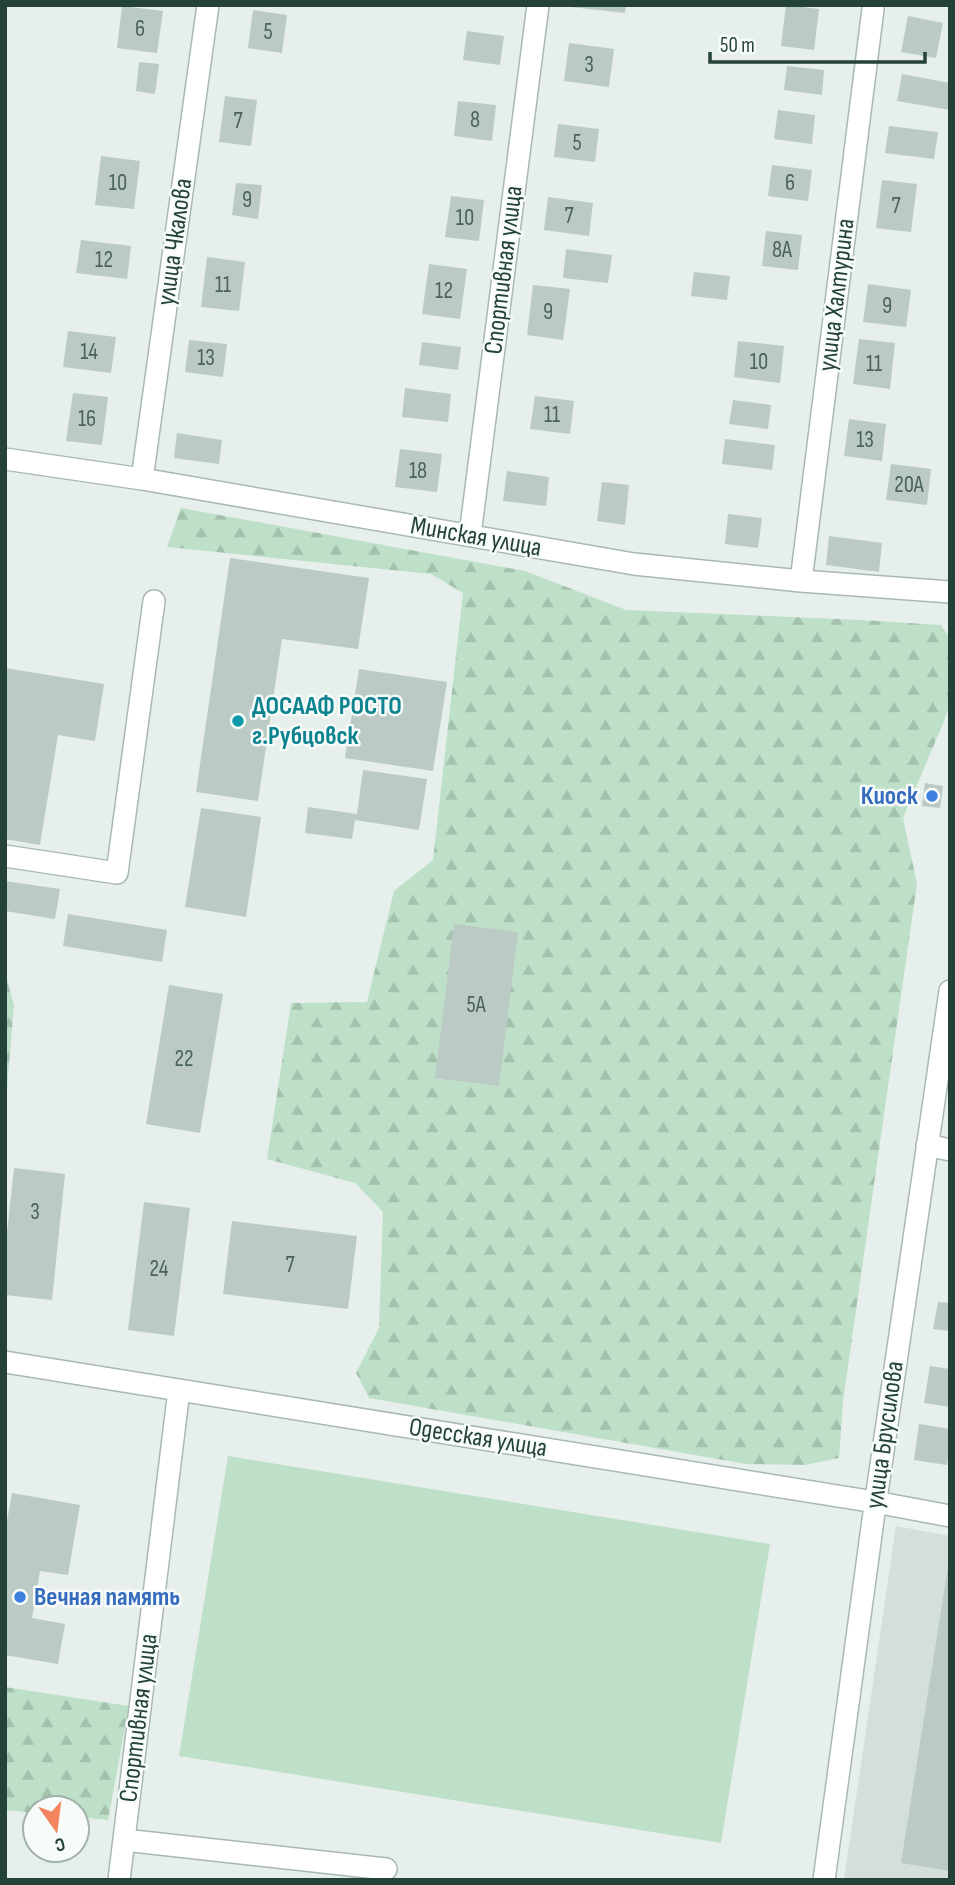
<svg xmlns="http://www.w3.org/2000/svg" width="955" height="1885" viewBox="0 0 955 1885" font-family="'Sofia Sans Condensed',sans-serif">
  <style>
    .built { fill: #d4dfda }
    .forest { fill: url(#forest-firs) }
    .pitch { fill: #bfe0c8 }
    .building { fill: #bbcac4 }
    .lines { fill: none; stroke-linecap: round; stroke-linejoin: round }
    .minor-casing { stroke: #a8b8b2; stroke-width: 24 }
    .minor { stroke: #fff; stroke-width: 21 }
    .culture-dot { fill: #0f9aa8; stroke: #f7fbf9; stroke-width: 2.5 }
    .shop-dot { fill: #3f7fe0; stroke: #f7fbf9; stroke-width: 2.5 }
    .labels { text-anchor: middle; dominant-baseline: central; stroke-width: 5; stroke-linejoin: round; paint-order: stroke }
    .number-label { font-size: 23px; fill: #4a645c }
    .street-label { font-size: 26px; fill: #24423a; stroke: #f7fbf9 }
    .culture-label { font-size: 26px; font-weight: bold; fill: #0d838f; stroke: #f7fbf9; text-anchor: start }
    .shop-label { font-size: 26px; font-weight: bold; fill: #366cbe; stroke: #f7fbf9; text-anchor: end }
  </style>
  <defs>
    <pattern id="forest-firs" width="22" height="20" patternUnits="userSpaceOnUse" patternTransform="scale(1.75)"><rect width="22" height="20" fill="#bfe0c8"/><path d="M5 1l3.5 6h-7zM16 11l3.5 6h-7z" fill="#a4c1ad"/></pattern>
  </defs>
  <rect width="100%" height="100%" fill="#e6efeb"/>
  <path class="built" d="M896,1526l54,10v344h-106z"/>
  <path class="forest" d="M181,508l344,63 101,39 235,10 80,5 9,14v65l-6,17 -41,97 14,66 -74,517 -4,57 -34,7 -59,-1 -377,-66 -13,-25 23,-45 4,-116 -28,-29 -88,-24 24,-156 76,-1 27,-111 39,-31 30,-267 -32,-19 -264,-27z
    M5,973l9,32 -9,107z
    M5,1687l124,19 -21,114 -31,-3v-9h-42v5l-30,-3z"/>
  <path class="pitch" d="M228,1456l542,88 -49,299 -542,-87z"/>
  <path class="building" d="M571,5h55l-1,8 -54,-6z
    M786,5l33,4 -5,41 -33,-4z
    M122,6l41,5 -6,42 -40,-5z
    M253,10l34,5 -5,38 -34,-5z
    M908,16l35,7 -7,35 -35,-6z
    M467,31l37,5 -4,29 -37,-5z
    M569,43l45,6 -5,38 -45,-6z
    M139,62l20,2 -4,30 -19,-3z
    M787,66l37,4 -2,25 -38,-5z
    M902,74l48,9v27l-53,-9z
    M225,96l32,4 -6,46 -32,-4z
    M458,101l38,4 -4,36 -38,-5z
    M778,110l37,5 -3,29 -38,-5z
    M558,124l41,5 -4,33 -41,-5z
    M889,126l49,6 -4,27 -49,-6z
    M101,156l39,5 -6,48 -39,-4z
    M772,165l40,5 -4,31 -40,-5z
    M882,180l35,4 -6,48 -35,-4z
    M236,183l26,2 -4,34 -26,-4z
    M451,196l33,4 -5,41 -34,-4z
    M548,197l45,6 -4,33 -45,-6z
    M766,231l36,4 -4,35 -36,-4z
    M81,240l50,6 -4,33 -51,-6z
    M566,249l46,6 -4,28 -45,-5z
    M207,257l38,5 -6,49 -38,-4z
    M429,264l38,5 -7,50 -38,-5z
    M694,272l36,4 -3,24 -36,-4z
    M868,284l43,6 -5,37 -43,-5z
    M533,285l37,4 -7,51 -36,-5z
    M68,331l48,6 -5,36 -48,-6z
    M859,339l36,4 -5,46 -37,-5z
    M189,340l38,4 -4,33 -38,-5z
    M738,341l46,5 -4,37 -46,-6z
    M422,342l39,5 -3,23 -39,-5z
    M405,388l46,6 -3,28 -46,-5z
    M73,393l35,4 -6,48 -36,-4z
    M535,396l39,5 -4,33 -40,-5z
    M733,400l38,5 -3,24 -39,-5z
    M849,419l37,5 -4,37 -38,-5z
    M177,433l45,7 -3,24 -45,-6z
    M725,439l50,6 -3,25 -50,-6z
    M400,449l42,5 -5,38 -42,-5z
    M891,464l40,5 -4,36 -41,-5z
    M507,471l42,6 -3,29 -43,-5z
    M602,482l27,3 -4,40 -28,-4z
    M728,514l34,4 -4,30 -33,-4z
    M829,536l53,7 -3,29 -53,-7z
    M230,558l139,20 -11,71 -76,-10 -24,162 -62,-9z
    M5,668l99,16 -9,57 -37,-6 -18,110 -35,-6z
    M359,669l88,13 -14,89 -88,-13z
    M363,770l64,9 -8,51 -64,-10 -3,19 -47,-6 3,-26 49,7z
    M925,783l18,3 -3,22 -18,-2z
    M201,808l60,9 -15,100 -61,-10z
    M5,881l55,8 -5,30 -50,-8z
    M68,914l99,16 -5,32 -99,-16z
    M454,924l64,8 -19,154 -64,-8z
    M169,985l54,9 -23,139 -54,-9z
    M14,1168l51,6 -13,126 -47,-5v-44z
    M144,1202l46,6 -16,128 -46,-6z
    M232,1221l125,15 -9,73 -125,-15z
    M938,1302l12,1v28l-17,-2z
    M930,1366l20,3v38l-26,-4z
    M919,1424l31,5v16l-3,20 -33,-5z
    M12,1493l68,12 -12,70 -28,-4 -8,47 33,6 -7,40 -53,-9v-123z
    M948,1567h2v304l-49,-8z"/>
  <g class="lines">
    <g class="minor-casing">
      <path id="minor" d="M5,459l137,20 492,85 167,17 149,11
        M142,479l66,-474
        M470,535l68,-530
        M801,581l72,-572
        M5,856l112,17 37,-272
        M927,1145l23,5
        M5,1362l870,140 75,14
        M124,1840l262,29
        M119,1880l60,-490
        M824,1880l49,-360 77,-529"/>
    </g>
    <use href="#minor" class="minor"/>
  </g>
  <circle class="culture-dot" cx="238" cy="721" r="7"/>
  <g class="shop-dot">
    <circle cx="932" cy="796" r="7"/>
    <circle cx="20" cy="1597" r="7"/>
  </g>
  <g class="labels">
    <g class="number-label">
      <text x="140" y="29">6</text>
      <text x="268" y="32">5</text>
      <text x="589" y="65">3</text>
      <text x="475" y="120">8</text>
      <text x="238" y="121">7</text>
      <text x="577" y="143">5</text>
      <text x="118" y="183">10</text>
      <text x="790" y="183">6</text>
      <text x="247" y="200">9</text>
      <text x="896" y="206">7</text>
      <text x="569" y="216">7</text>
      <text x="465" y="218">10</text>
      <text x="782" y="250">8А</text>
      <text x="104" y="260">12</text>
      <text x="223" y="285">11</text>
      <text x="444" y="291">12</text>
      <text x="887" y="306">9</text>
      <text x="548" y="312">9</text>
      <text x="89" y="352">14</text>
      <text x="206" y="358">13</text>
      <text x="759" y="362">10</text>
      <text x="874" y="364">11</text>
      <text x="552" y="415">11</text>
      <text x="87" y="419">16</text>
      <text x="865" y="440">13</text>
      <text x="418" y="471">18</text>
      <text x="909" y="485">20А</text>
      <text x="476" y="1005">5А</text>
      <text x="184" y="1059">22</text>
      <text x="35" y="1212">3</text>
      <text x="290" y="1265">7</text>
      <text x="159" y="1269">24</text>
    </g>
    <g class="street-label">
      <text transform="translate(175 242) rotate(-82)">улица Чкалова</text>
      <text transform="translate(504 270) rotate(-83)">Спортивная улица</text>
      <text transform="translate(837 295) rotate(-83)">улица Халтурина</text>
      <text transform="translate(476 537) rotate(10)">Минская улица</text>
      <text transform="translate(885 1435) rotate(-82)">улица Брусилова</text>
      <text transform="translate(478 1438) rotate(9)">Одесская улица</text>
      <text transform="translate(139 1718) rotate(-83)">Спортивная улица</text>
    </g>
    <g class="culture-label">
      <text x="252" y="706">ДОСААФ РОСТО<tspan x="252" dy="30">г.Рубцовск</tspan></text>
    </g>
    <g class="shop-label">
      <text x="918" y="796">Киоск</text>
      <text x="34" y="1597" text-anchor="start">Вечная память</text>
    </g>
  </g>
  <rect width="955" height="1885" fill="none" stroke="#24423a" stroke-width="14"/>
  <g transform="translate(56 1829) rotate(166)"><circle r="33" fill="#f7fbf9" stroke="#a3b1ad" stroke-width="2"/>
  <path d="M0-5L12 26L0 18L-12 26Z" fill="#f4845f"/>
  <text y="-10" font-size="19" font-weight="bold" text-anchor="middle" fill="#24423a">С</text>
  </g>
  <path d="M710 52v10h215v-10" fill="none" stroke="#24423a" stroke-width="3.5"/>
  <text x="720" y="52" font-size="21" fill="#24423a" stroke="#f7fbf9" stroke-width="5" paint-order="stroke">50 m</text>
</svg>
